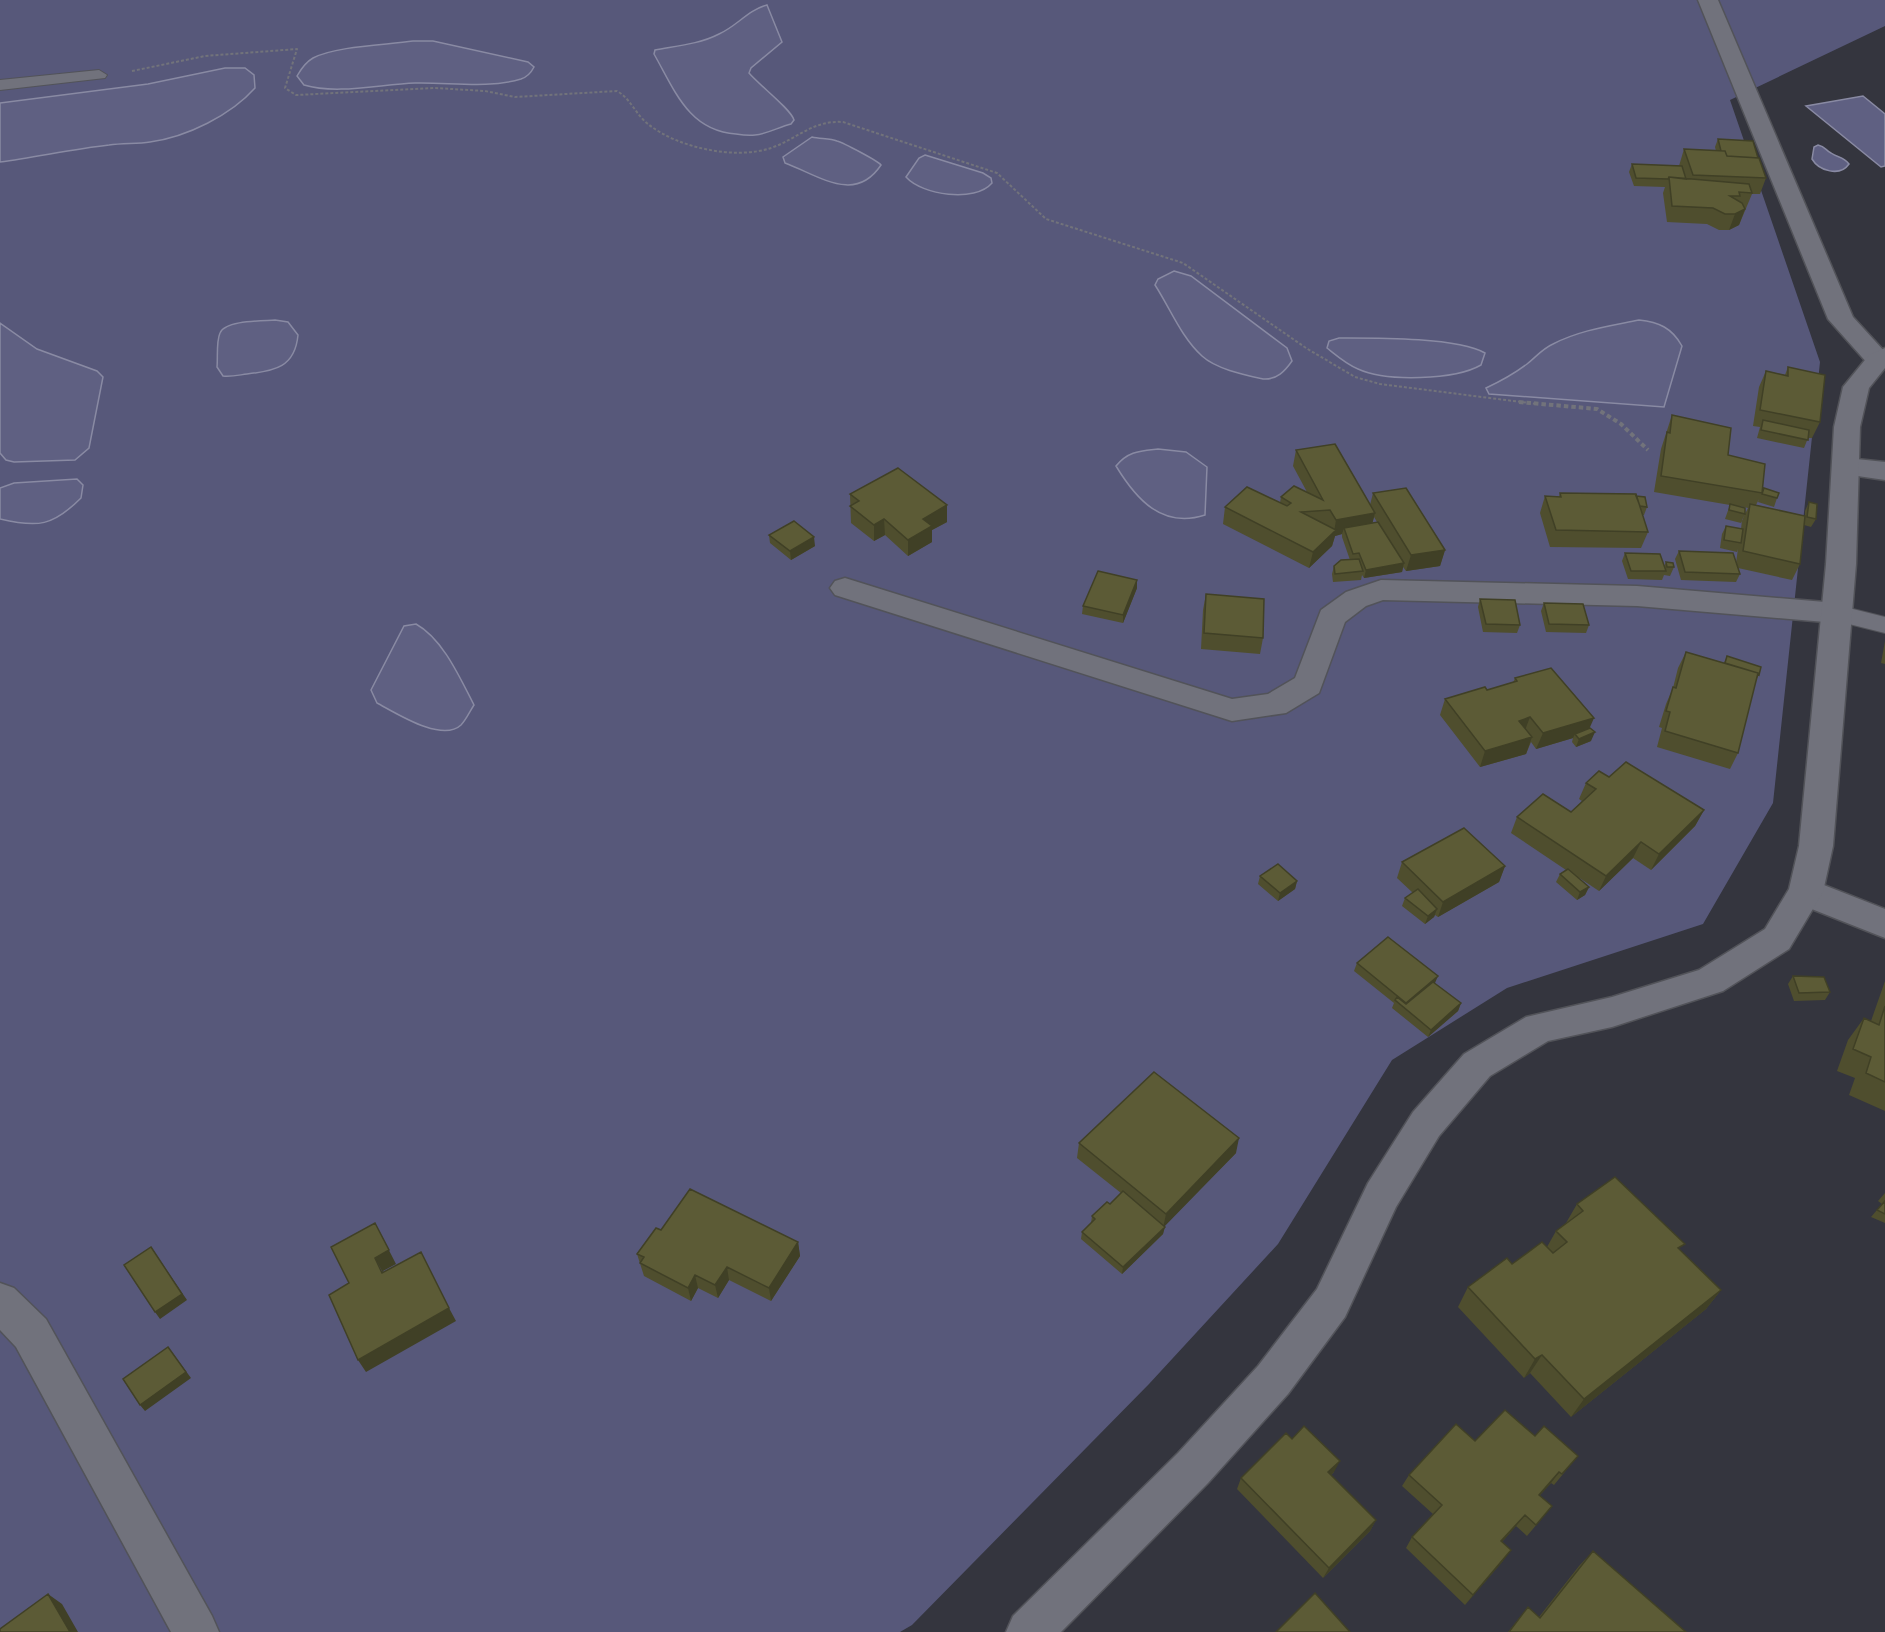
<svg xmlns="http://www.w3.org/2000/svg" width="1885" height="1632" viewBox="0 0 1885 1632" font-family="'PT Sans Narrow',sans-serif">
  <style>
    .forest { fill: #57587a }
    .water { fill: #5f6082; stroke: #898aa3; stroke-width: 1.5 }
    .lines { fill: none; stroke-linecap: round; stroke-linejoin: round }
    .service-casing { stroke: #525359; stroke-width: 2 }
    .minor-casing { stroke: #525359; stroke-width: 3 }
    .tertiary-casing { stroke: #525359; stroke-width: 3 }
    .path-far1 { stroke: #72737b; stroke-width: 2; stroke-dasharray: 3 2; stroke-linecap: butt }
    .path { stroke: #72737b; stroke-width: 4; stroke-dasharray: 4.5 3; stroke-linecap: butt }
    .service { fill: #71727c; fill-rule: evenodd }
    .minor { fill: #71727c; fill-rule: evenodd }
    .tertiary { fill: #71727c; fill-rule: evenodd }
    .wall { fill: #4f4e2e; fill-rule: evenodd }
    .shaded-wall { fill: #404026 }
    .building { fill: #5c5b36; stroke: #404026; stroke-width: 1.5 }
  </style>
  <rect width="100%" height="100%" fill="#34353e"/>
  <path class="forest" d="M0,0h1885v26l-155,74 90,262 -47,441 -70,121 -196,64 -115,72 -114,184 -129,140 -237,241 -12,7h-900z"/>
  <path class="water" d="M767,5l15,37 -31,26 -2,5c10,12 42,36 45,47l-3,4c-12,3 -24,10 -36,11 -6,1 -13,0 -19,-1 -47,-3 -61,-43 -82,-80l1,-4c21,-4 45,-6 64,-16 18,-8 29,-24 48,-29z
    M413,41h20l95,21 6,5c-3,6 -7,10 -13,12 -33,10 -72,3 -106,4 -34,1 -78,12 -111,2l-7,-9c4,-7 9,-14 16,-18 23,-12 73,-13 100,-17z
    M225,68h20l9,7 1,13c-24,27 -68,49 -105,54 -13,2 -27,1 -41,3 -36,4 -72,12 -109,17v-59l148,-19z
    M1863,96l22,18v52l-4,1 -75,-61z
    M812,137c8,2 18,1 25,4 7,2 41,20 44,24 -26,39 -61,11 -96,-2l-2,-6z
    M1818,145c8,2 7,5 13,8 7,5 12,3 18,11 -9,13 -30,7 -37,-5l2,-12z
    M925,155l58,18 8,5 1,5c-17,20 -70,12 -86,-6l13,-19z
    M1174,271l17,5 96,72 5,13c-7,10 -15,19 -29,18 -18,-4 -47,-10 -61,-23 -21,-19 -32,-48 -47,-71l3,-6z
    M275,320l13,2 10,13c-3,32 -23,36 -51,39 -8,1 -16,3 -24,2l-6,-9c1,-10 -1,-25 3,-34 5,-13 43,-12 55,-13z
    M1639,320c20,2 33,8 43,26l-18,61 -175,-13 -3,-6c15,-7 29,-15 41,-24 9,-7 15,-15 26,-20 27,-14 57,-18 86,-24z
    M0,323l37,26 60,22 6,6 -14,71 -14,12 -61,2 -8,-2 -6,-7z
    M1339,338c34,0 118,-1 146,15l-4,12c-26,15 -95,17 -123,4 -12,-5 -21,-13 -31,-21l2,-7z
    M1158,449l28,3 21,15 -2,48c-43,14 -69,-16 -89,-49 12,-15 24,-15 42,-17z
    M77,479l6,6 -2,13c-28,28 -43,30 -81,21v-31l14,-5z
    M416,624c27,15 44,54 58,81 -4,6 -8,15 -13,20 -19,18 -65,-12 -84,-22l-6,-13 33,-64z"/>
  <g class="lines">
    <g class="service-casing">
      <path id="service" d="M99,70l8,5 -2,3 -105,12v-10z
        M1837,605l48,12v16l-56,-14 -4,-6 4,-6z"/>
    </g>
    <g class="minor-casing">
      <path id="minor" d="M1698,0h20l135,317 32,35v14l-7,2 -9,-3 -41,-46z
        M1847,458l38,4v18l-48,-7 -4,-6 4,-6z
        M845,578l387,121 36,-5 27,-16 26,-68 25,-18 35,-12 256,6 200,17 11,3 4,7 -4,7 -11,3 -200,-17 -254,-6 -17,6 -21,16 -26,71 -33,20 -54,8 -397,-126 -5,-7 5,-7z
        M1806,878l79,31v29l-91,-36 -5,-10 5,-10z"/>
    </g>
    <g class="tertiary-casing">
      <path id="tertiary" d="M1885,348v20l-16,20 -9,39 -4,137 -23,282 -10,46 -34,57 -66,42 -111,36 -64,14 -58,35 -51,60 -43,71 -51,110 -57,77 -80,89 -147,149h-55l7,-16 165,-163 80,-87 59,-77 51,-106 45,-71 51,-58 62,-37 86,-20 87,-27 66,-41 24,-40 10,-43 27,-282 8,-137 9,-40 26,-32z
        M0,1283l14,5 32,31 166,297 7,16h-48l-155,-285 -16,-17z"/>
    </g>
    <path class="path-far1" d="M132,71l73,-15 92,-7 -12,39 11,7 139,-7 50,3 30,6 102,-6c14,8 19,24 31,33 30,24 87,36 123,24 26,-9 42,-28 72,-26l154,51 49,46 137,44 123,85 49,29 25,7 157,20"/>
    <path class="path" d="M1519,402l78,7 24,15 27,26"/>
    <use href="#service" class="service"/>
    <use href="#minor" class="minor"/>
    <use href="#tertiary" class="tertiary"/>
  </g>
  <path class="wall" d="M1718,139l40,19 8,20 -6,16h-8l-13,31 -10,5h-10l-12,-6 -40,-2 -4,-29 2,-6 -31,-1 -5,-14 3,-8 47,2 5,-17 32,2 -1,-4z
    M1788,367l32,55 -8,16h-4l-4,10 -47,-10 3,-11 -7,-1 6,-39 7,-16 19,4z
    M1672,415l56,40 34,37 15,6 -3,9 -16,-5 1,-3 -3,6 49,11v-5l4,-9 7,17 -5,8 -7,-2 -4,39 -8,16 -54,-12 2,6 -4,8 -55,-2 -6,-21 4,-8 57,12 2,-14 -1,3 -17,-4 2,-14 4,-8 15,3 1,-9 6,-12 -9,-2 6,8 -4,9 -16,-4 5,-14 -76,-13 7,-43z
    M1296,450l74,55 3,-12 72,57 -5,16 -34,5 -3,-4 -1,5 -38,6 -2,-3 -1,5 -28,2 -1,-8 2,-8 16,-6 -8,-23v-3l-7,2 -3,10 -23,22 -86,-44 2,-17 55,-4 1,-6 26,-5 -14,-26zM1374,517l3,5 -5,1z
    M1560,493l76,3 11,11 -3,8h-2l6,17 -7,16 -91,-1 -10,-34 5,-17 14,1z
    M850,494l97,28 -15,8v12l-24,14 -23,-21 -11,6 -23,-18z
    M769,535l46,11 -24,14 -21,-17z
    M1625,553l39,14 2,-5 8,5 -4,9 -6,-1 -2,5 -34,-1 -6,-18z
    M1137,580v8l-14,35 -41,-9 1,-8z
    M1206,594l57,44 -3,16 -59,-5 2,-39z
    M1480,599l40,26 -3,8 -34,-1 -5,-25z
    M1544,603l45,22 -3,8 -40,-1 -5,-21z
    M1885,641v23l-4,-1z
    M1686,652l38,11 3,-7 32,19 -3,5 -18,73 -8,16 -73,-22 5,-19 -3,-1 7,-23 7,-16 5,-20z
    M1515,678l75,50 1,13 -15,6 -4,-5 1,-4 -37,11 -5,-7 -5,12 -46,13 -40,-52 5,-16 42,-9 26,-7z
    M1609,777l95,33 -9,16 -44,44 -18,-12 -34,33 -21,-14 11,10 -4,8 -8,5 -21,-18 4,-8 6,-4 -55,-37 6,-16 54,-5 11,-11 -3,-2 7,-16z
    M1402,862l103,4 -6,16 -61,35 -3,-2 -1,2 -9,7 -23,-18 3,-8 8,-5 -16,-15z
    M1260,876l37,5 -2,8 -17,12 -20,-17z
    M1357,963l104,40 -3,8 -30,26 -36,-29 2,-5 -40,-32z
    M1793,976l37,16 -5,8 -31,1 -6,-17z
    M1885,981v130l-36,-16 6,-17 -18,-7 11,-31 16,-22 7,3z
    M1079,1143l157,10 -72,73 -1,8 -41,40 -41,-35 1,-7 9,-9 1,-7 18,-12 11,-11 -44,-35z
    M1885,1193v30l-14,-6 11,-13 -4,-3z
    M1577,1204l103,46 41,40 -15,19 -135,108 -41,-44 -6,5 -66,-71 10,-20 44,-23 35,-17 9,-16 10,-8z
    M661,1230l137,12 2,14 -29,45 -42,-21 -11,18 -20,-10 -7,13 -47,-25 -7,-22z
    M1535,1436l43,20 -24,29 -3,-2 -11,12 3,22 -16,19 -11,-10 -14,16 1,19 -38,44 -59,-57 6,-11 21,-23 -31,-28 7,-11 66,-34z
    M1292,1439l42,33 -3,3 45,45 -6,11 -47,47 -86,-89 4,-11z
    M1593,1551l93,81h-178l20,-25 11,10 40,-51z"/>
  <path class="shaded-wall" d="M1745,209l-6,16 -10,5 6,-16z
    M947,505v17l-15,8v12l-24,14v-16l15,-21z
    M1375,513l-4,16 -27,-1 -2,6 -7,2 -3,10 -23,22 4,-16 21,-20 2,-12z
    M884,519l1,16 -11,6v-16z
    M814,537l1,9 -24,14 -1,-9z
    M1445,550l-5,16 -34,5 5,-16z
    M1404,563l-2,9 -38,6 2,-8z
    M1137,580v8l-14,35v-8z
    M1530,717l-6,16 -5,-12z
    M1594,718l-7,16h-12l-2,4 -37,11 7,-16z
    M1595,732l-4,9 -15,6 3,-8z
    M1532,737l-6,17 -46,13 5,-16z
    M1704,810l-9,16 -44,44 8,-16z
    M1641,842l-8,16 -34,33 7,-15z
    M1505,866l-6,16 -61,35 5,-15z
    M1297,881l-2,8 -17,12 2,-8z
    M1589,887l-4,8 -8,5 3,-8z
    M1437,909l-3,8 -9,7 3,-8z
    M1438,976l-3,7 -31,25 2,-5z
    M1461,1003l-3,8 -30,26 3,-7z
    M1239,1138l-3,15 -73,75 3,-14z
    M375,1223l21,41 -13,7 7,15 -15,-28z
    M1165,1227l-2,7 -41,40 1,-7z
    M798,1242l2,14 -29,45 -2,-13z
    M151,1247l36,53 -27,19 -5,-7z
    M727,1267l2,13 -11,18 -3,-13z
    M695,1275l3,13 -7,13 -3,-13z
    M1721,1290l-15,19 -135,108 13,-18z
    M449,1308l7,13 -90,51 -8,-12z
    M168,1347l23,31 -46,33 -5,-6z
    M1542,1355l-12,18 -6,5 11,-19z
    M1340,1461l-6,11 -12,12 6,-12z
    M1559,1472l-8,11 -21,23 9,-11z
    M1525,1515l-9,11 -23,26 8,-11z
    M1376,1520l-6,11 -47,47 6,-10z
    M1511,1550l-8,11 -38,44 8,-10z
    M48,1594l14,10 16,28h-8z"/>
  <path class="building" d="M1718,139l35,2 5,17 -31,-2 -2,-5h-4z
    M1684,149l41,2 2,5 32,2 7,20 -73,-3z
    M1632,164l50,2 4,13 -17,-2 -1,2 -32,-1z
    M1669,177l80,7 3,9 -13,-1 1,4h-10l12,7 3,6 -10,5h-10l-12,-6 -41,-2z
    M1788,367l37,8 -5,47 -60,-12 6,-39 22,5z
    M1672,415l59,13 -3,27 37,9 -3,29 -101,-17 6,-44 3,1z
    M1763,420l46,10 -1,10 -47,-10z
    M1335,444l40,69 -39,7 -6,-10 -29,2 35,18 -23,22 -88,-45 22,-20 40,19 4,-3 -10,-6 13,-11 29,14 -27,-50z
    M898,468l49,37 -24,14 9,7 -24,14 -24,-21 -10,6 -24,-19 9,-5 -9,-7z
    M1406,488l39,62 -34,5 -38,-62z
    M1764,488l15,5 -2,5 -15,-4z
    M1560,493l76,1 12,38 -92,-2 -11,-34 16,1z
    M1636,496l9,1 2,10 -7,-1z
    M1809,502l8,2 -1,15 -9,-2z
    M1730,504l15,4v6l-16,-4z
    M1750,504l55,12 -5,48 -57,-13z
    M794,521l20,16 -24,14 -21,-16z
    M1378,522l26,41 -38,7 -7,-17 -6,1 -9,-26z
    M1726,526l17,3 -2,14 -17,-3z
    M1679,551l54,2 7,21 -55,-2z
    M1625,553l35,1 6,17h-35z
    M1359,559l4,12 -28,3 -1,-8 7,-6z
    M1666,562l7,1 1,4h-7z
    M1098,571l39,9 -14,35 -40,-9z
    M1206,594l58,5 -1,39 -59,-5z
    M1480,599l35,1 5,25 -34,-1z
    M1544,603l39,1 6,21 -40,-1z
    M1686,652l72,21 -20,80 -73,-22 5,-19 -4,-1 7,-24 3,1z
    M1727,656l34,11 -2,8 -1,-1v-1l-33,-10z
    M1551,668l43,50 -51,15 -13,-16 -11,4 13,16 -47,14 -40,-52 40,-12 2,3 30,-9 -2,-3z
    M1590,728l5,4 -16,7 -4,-5z
    M1626,762l78,48 -45,44 -18,-12 -35,34 -89,-59 26,-23 28,18 25,-23 -10,-6 13,-12 10,6z
    M1464,828l41,38 -62,36 -41,-40z
    M1278,864l19,17 -17,12 -20,-17z
    M1568,869l21,18 -9,5 -20,-18z
    M1418,889l19,20 -9,7 -23,-18z
    M1388,937l50,39 -32,27 -49,-40z
    M1793,976l31,1 6,15 -31,1z
    M1433,982l28,21 -30,27 -36,-30 2,-3 9,7z
    M1885,1006v76l-19,-9 5,-16 -18,-8 11,-31 15,7z
    M1154,1072l85,66 -73,76 -87,-71z
    M1615,1177l70,67 -7,4 43,42 -137,109 -42,-44 -7,4 -67,-72 39,-29 5,6 30,-22 11,11 14,-11 -11,-11 27,-20 -6,-7z
    M690,1189l108,53 -29,46 -42,-21 -12,18 -20,-10 -7,13 -48,-25 4,-6 -7,-3 19,-26 5,2z
    M1123,1191l42,36 -42,40 -41,-35 13,-13 -3,-3 15,-14 3,2z
    M1885,1201v13l-8,-4z
    M375,1223l14,27 -14,8 7,15 39,-21 28,56 -91,52 -29,-65 20,-12 -18,-36z
    M151,1247l31,47 -27,18 -31,-47z
    M168,1347l18,25 -46,33 -17,-26z
    M1505,1410l30,26 9,-10 34,30 -16,18 -3,-2 -20,23 13,11 -16,19 -11,-10 -24,26 10,9 -38,45 -61,-58 30,-32 -33,-30 47,-51 19,17z
    M1304,1426l36,35 -12,11 48,48 -47,48 -88,-90 45,-45 6,6z
    M1593,1551l93,81h-177l19,-25 12,11z
    M1315,1593l35,39h-74z
    M48,1594l22,38h-70v-3z"/>
</svg>
